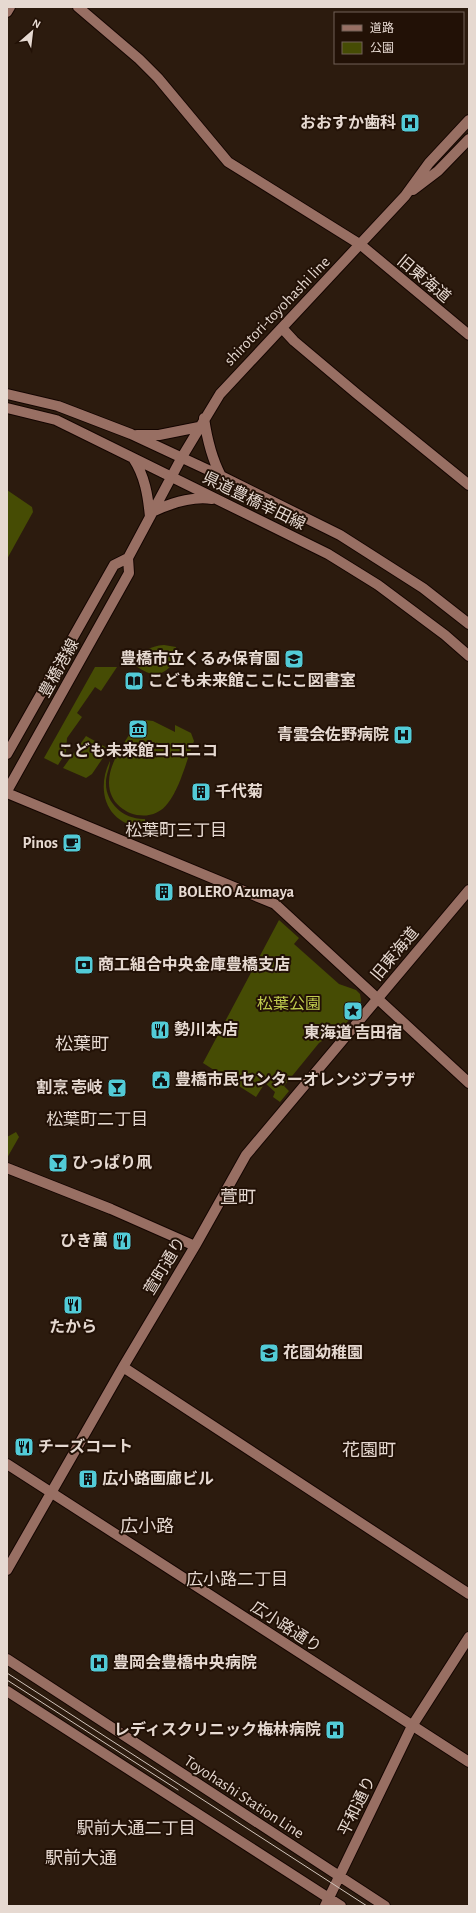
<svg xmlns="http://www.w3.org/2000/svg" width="476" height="1913" viewBox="0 0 476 1913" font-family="'Alegreya Sans','Noto Sans JP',sans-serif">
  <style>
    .green { fill: #464c04 }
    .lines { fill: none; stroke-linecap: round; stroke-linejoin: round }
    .secondary-casing { stroke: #140500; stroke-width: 12 }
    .secondary { stroke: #986f63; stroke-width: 10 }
    .tram { stroke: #d1c4bb; stroke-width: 1 }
    .labels { text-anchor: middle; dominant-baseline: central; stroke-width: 4; stroke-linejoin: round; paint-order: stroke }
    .poi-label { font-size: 16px; font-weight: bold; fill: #e6d9d1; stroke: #221106; text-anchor: start }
    .street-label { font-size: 16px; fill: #e6d9d1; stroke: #221106 }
    .park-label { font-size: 16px; fill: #c0cc4e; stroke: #221106 }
    .neighbourhood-label { font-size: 17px; fill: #e6d9d1; stroke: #221106 }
    .quarter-label { font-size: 18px; fill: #e6d9d1; stroke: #221106 }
  </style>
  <rect width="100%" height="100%" fill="#2c1b0e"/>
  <path class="green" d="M7,490l25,17 1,5 -26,47z
    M164,645l12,2 -2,16c-16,18 -26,11 -43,0 9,-11 19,-17 33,-18z
    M95,667h22l-16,24 -6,-4 -18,26 5,4 -15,21 -1,14 -8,13 -14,-7z
    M145,720l8,1 22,11v-7l16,8 3,8c-7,18 -14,47 -26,62 -18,25 -60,10 -59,-21 0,-21 18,-42 28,-60z
    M86,736l23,13 -17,25 -6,4 -23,-10z
    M110,761c0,6 -4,14 -4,21 -1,21 18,38 39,37v8c-38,-1 -50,-36 -35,-66z
    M279,920l20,18 -5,6 45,40 17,6 4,4 1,6 -1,6 -26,33h-9l-6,4 -35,43 5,5 -9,11 -7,-5 2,-5 -10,-9 -9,14 -53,-34z
    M16,1132l3,5 -12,21v-21z"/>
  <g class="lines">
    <g class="secondary-casing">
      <path id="secondary" d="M78,7l61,52 19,19 70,84 133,83 108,90
        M7,12l3,-5
        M413,190l25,-19 31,-32
        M282,328l12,13 63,53 112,91
        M7,394l51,12 73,28 90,42 119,59 83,53 46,36
        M7,408l49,12 272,134 50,31 67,50 24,21
        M204,418c3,21 7,39 17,58
        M137,435h22l40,-8
        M133,458c12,18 15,38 17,59
        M152,512c19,-9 39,-16 60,-13
        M7,754l107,-189 14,-7
        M7,791l122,-218 -1,-15 54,-101 38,-63 185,-198 24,-33 40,-43
        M7,793l268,111 194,179
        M7,1168l104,41 84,37
        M123,1367l346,227
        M7,1464l462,298
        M7,1570l116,-203 72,-121 51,-91 223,-265
        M7,1659l378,247
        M7,1691l334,215
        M325,1906l87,-180 57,-89"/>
    </g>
    <use href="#secondary" class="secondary"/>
    <path class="tram" d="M7,1673l360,233
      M7,1680l171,110"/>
  </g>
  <defs>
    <g id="hospital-square" transform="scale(1)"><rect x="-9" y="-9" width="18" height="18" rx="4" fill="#52cbd7" stroke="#221106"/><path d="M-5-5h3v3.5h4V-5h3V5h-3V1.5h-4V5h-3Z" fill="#111"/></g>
    <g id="school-square" transform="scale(1)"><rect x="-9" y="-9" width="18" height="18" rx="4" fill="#52cbd7" stroke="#221106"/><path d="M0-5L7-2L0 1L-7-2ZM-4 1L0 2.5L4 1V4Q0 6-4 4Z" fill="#111"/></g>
    <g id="library-square" transform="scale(1)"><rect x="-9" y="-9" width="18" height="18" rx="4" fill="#52cbd7" stroke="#221106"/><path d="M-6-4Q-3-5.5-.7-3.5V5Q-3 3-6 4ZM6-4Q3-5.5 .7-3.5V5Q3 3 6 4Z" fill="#111"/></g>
    <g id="museum-square" transform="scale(1)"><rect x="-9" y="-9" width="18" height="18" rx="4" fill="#52cbd7" stroke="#221106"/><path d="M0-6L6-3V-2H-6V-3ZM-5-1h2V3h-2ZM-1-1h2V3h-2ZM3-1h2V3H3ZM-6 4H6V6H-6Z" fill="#111"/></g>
    <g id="building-square" transform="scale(1)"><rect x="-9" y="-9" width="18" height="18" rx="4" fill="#52cbd7" stroke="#221106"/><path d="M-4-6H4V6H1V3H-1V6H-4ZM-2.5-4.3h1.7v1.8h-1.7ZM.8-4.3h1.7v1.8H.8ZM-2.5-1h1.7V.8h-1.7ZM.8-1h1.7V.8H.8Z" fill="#111"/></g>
    <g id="cafe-square" transform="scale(1)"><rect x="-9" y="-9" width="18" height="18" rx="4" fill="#52cbd7" stroke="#221106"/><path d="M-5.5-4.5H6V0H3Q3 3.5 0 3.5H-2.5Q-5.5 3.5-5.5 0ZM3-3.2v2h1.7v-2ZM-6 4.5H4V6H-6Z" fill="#111"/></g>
    <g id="bank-square" transform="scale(1)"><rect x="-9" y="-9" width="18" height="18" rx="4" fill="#52cbd7" stroke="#221106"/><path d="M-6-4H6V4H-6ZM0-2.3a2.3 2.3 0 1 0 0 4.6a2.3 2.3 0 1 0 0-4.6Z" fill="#111"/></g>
    <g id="sight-square" transform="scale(1)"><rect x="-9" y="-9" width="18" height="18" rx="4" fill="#52cbd7" stroke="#221106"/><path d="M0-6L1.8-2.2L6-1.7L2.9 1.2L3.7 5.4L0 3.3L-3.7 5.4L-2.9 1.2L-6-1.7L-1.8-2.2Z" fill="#111"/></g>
    <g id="restaurant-square" transform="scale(1)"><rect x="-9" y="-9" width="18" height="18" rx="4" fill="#52cbd7" stroke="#221106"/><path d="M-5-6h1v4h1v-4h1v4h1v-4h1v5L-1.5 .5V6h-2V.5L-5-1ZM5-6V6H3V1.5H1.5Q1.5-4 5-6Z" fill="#111"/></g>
    <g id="civic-square" transform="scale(1)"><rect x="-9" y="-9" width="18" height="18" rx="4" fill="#52cbd7" stroke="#221106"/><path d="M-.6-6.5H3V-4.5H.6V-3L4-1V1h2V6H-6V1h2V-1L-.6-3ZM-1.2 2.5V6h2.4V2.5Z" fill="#111"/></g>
    <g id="bar-square" transform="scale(1)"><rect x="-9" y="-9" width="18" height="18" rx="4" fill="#52cbd7" stroke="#221106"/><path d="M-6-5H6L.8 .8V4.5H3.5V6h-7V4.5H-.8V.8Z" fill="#111"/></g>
  </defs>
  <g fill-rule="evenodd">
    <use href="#hospital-square" x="410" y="123"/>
    <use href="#school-square" x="294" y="659"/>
    <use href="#library-square" x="134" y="681"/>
    <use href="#museum-square" x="138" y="729"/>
    <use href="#hospital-square" x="403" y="735"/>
    <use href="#building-square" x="201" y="792"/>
    <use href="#cafe-square" x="72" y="843"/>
    <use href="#building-square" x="164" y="892"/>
    <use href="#bank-square" x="84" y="965"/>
    <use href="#sight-square" x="353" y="1011"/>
    <use href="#restaurant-square" x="160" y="1030"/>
    <use href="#civic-square" x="161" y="1080"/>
    <use href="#bar-square" x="117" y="1088"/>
    <use href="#bar-square" x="58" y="1163"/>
    <use href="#restaurant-square" x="122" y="1241"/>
    <use href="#restaurant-square" x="73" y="1305"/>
    <use href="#school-square" x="269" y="1353"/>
    <use href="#restaurant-square" x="24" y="1447"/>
    <use href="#building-square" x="88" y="1479"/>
    <use href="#hospital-square" x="99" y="1663"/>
    <use href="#hospital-square" x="335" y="1730"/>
  </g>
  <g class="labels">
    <g class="poi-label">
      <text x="396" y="123" text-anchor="end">おおすか歯科</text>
      <text x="280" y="659" text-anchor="end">豊橋市立くるみ保育園</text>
      <text x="148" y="681">こども未来館ここにこ図書室</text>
      <text x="389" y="735" text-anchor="end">青雲会佐野病院</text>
      <text x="138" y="751" text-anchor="middle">こども未来館ココニコ</text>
      <text x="215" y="792">千代菊</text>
      <text x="58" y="843" text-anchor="end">Pinos</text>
      <text x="178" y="892">BOLERO Azumaya</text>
      <text x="98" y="965">商工組合中央金庫豊橋支店</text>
      <text x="174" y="1030">勢川本店</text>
      <text x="353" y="1033" text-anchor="middle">東海道 吉田宿</text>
      <text x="175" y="1080">豊橋市民センターオレンジプラザ</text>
      <text x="103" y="1088" text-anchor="end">割烹 壱岐</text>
      <text x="72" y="1163">ひっぱり凧</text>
      <text x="108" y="1241" text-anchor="end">ひき萬</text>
      <text x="73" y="1327" text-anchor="middle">たから</text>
      <text x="283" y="1353">花園幼稚園</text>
      <text x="38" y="1447">チーズコート</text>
      <text x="102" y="1479">広小路画廊ビル</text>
      <text x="113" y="1663">豊岡会豊橋中央病院</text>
      <text x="321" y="1730" text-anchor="end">レディスクリニック梅林病院</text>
    </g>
    <g class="street-label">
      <text transform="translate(424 279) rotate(40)">旧東海道</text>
      <text transform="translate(277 311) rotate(-46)">shirotori-toyohashi line</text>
      <text transform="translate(254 501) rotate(26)">県道豊橋幸田線</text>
      <text transform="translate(59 668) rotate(-61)">豊橋港線</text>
      <text transform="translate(395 954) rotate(-50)">旧東海道</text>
      <text transform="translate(165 1266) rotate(-59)">萱町通り</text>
      <text transform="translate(286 1627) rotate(33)">広小路通り</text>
      <text transform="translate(244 1797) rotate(33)">Toyohashi Station Line</text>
      <text transform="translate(357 1806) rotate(-64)">平和通り</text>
    </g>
    <g class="park-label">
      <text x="289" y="1004">松葉公園</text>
    </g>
    <g class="neighbourhood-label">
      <text x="176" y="830">松葉町三丁目</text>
      <text x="97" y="1119">松葉町二丁目</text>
      <text x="237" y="1579">広小路二丁目</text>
      <text x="136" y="1828">駅前大通二丁目</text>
    </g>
    <g class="quarter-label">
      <text x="82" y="1045">松葉町</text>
      <text x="238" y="1198">萱町</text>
      <text x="369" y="1451">花園町</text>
      <text x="147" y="1527">広小路</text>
      <text x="81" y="1859">駅前大通</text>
    </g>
  </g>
  <rect width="476" height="1913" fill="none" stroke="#e6d9d1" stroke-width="16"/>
  <rect x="334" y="12" width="130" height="52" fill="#221106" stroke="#706157"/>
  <rect x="342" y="25" width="20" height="6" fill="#986f63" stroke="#706157"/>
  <text x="370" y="32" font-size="12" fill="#e6d9d1">道路</text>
  <rect x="342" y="42" width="20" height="12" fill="#464c04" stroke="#706157"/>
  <text x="370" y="52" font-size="12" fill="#e6d9d1">公園</text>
  <g transform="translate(32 32) rotate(28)" stroke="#221106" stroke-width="3" paint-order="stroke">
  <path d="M0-3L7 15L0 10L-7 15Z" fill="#e6d9d1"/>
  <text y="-6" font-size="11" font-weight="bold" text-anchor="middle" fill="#e6d9d1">N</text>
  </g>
</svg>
